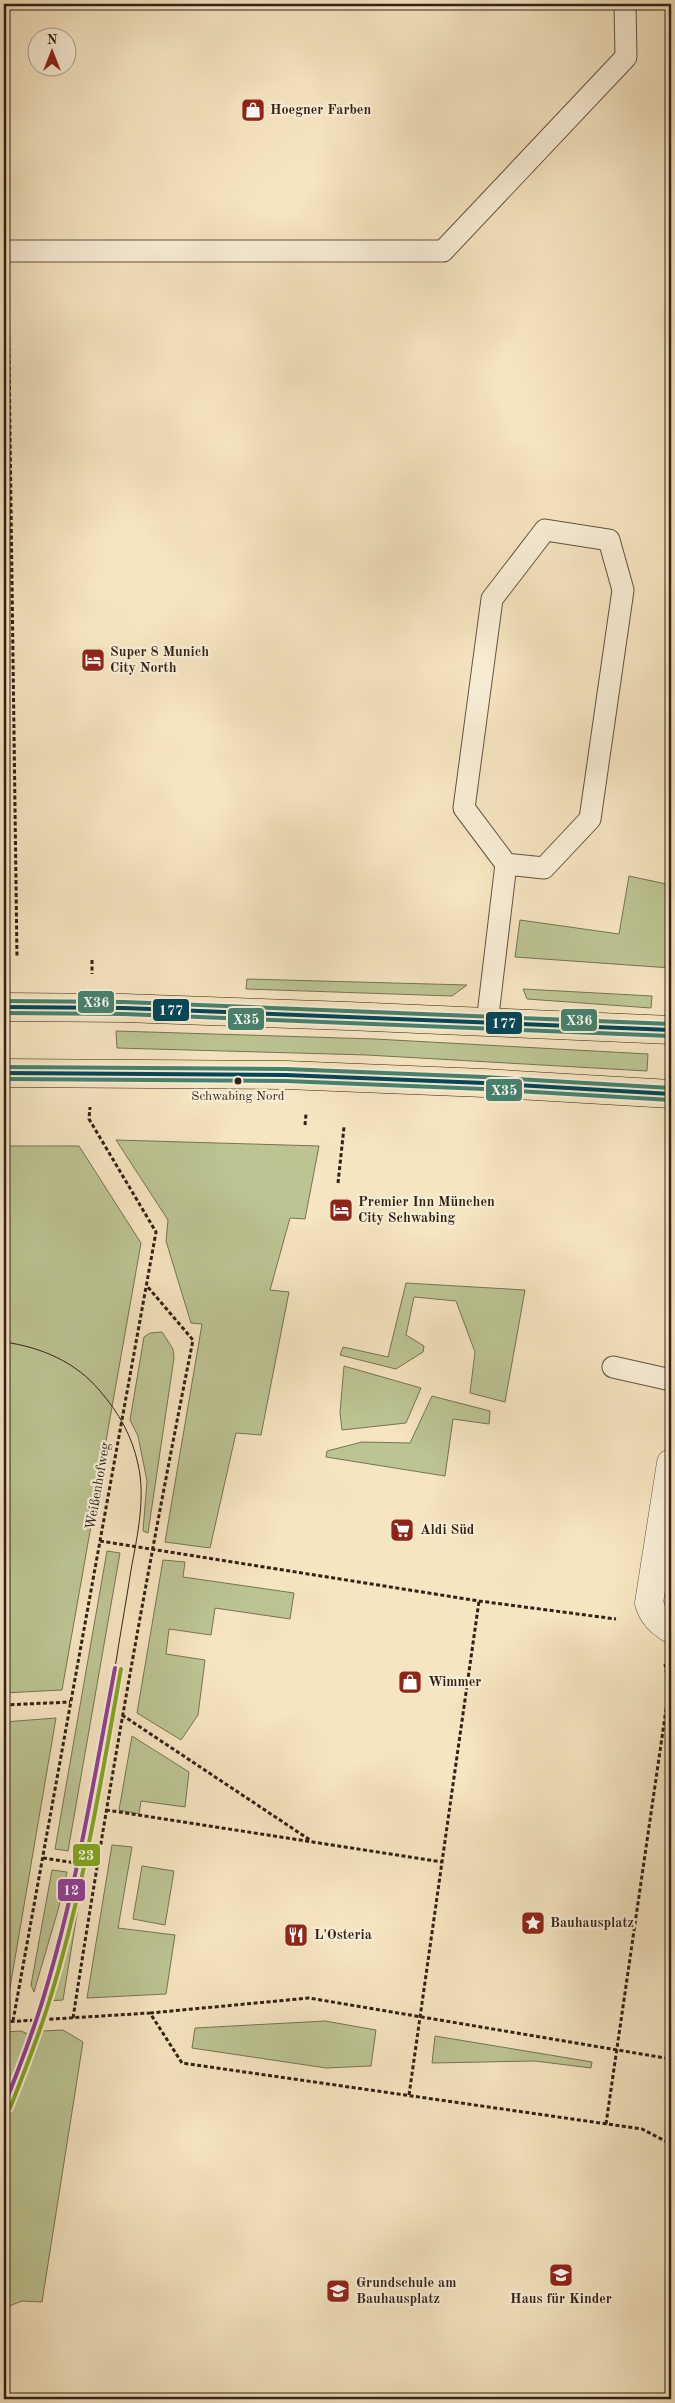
<svg xmlns="http://www.w3.org/2000/svg" width="675" height="2403" viewBox="0 0 675 2403" font-family="'Old Standard TT',serif">
  <style>
    .green { fill: #bcc592; stroke: #767354 }
    .lines { fill: none; stroke-linecap: round; stroke-linejoin: round }
    .lane-casing { stroke: #625241; stroke-width: 23 }
    .street-casing { stroke: #625241; stroke-width: 29 }
    .primary-casing { stroke: #312117; stroke-width: 29 }
    .path { stroke: #312117; stroke-width: 3; stroke-dasharray: 4 2.5; stroke-linecap: butt }
    .lane { stroke: #f8eed6; stroke-width: 21 }
    .street { stroke: #f8eed6; stroke-width: 28 }
    .primary { stroke: #f5e5c0; stroke-width: 28 }
    .tram { stroke: #312117; stroke-width: 1 }
    .bus-1-casing { stroke: #f8eed6; stroke-width: 8 }
    .bus-2-casing { stroke: #f8eed6; stroke-width: 8 }
    .bus-3-casing { stroke: #f8eed6; stroke-width: 8 }
    .bus-1 { stroke: #00465a; stroke-width: 4 }
    .bus-2 { stroke: #46826e; stroke-width: 4 }
    .bus-3 { stroke: #46826e; stroke-width: 4 }
    .tram-1-casing { stroke: #f8eed6; stroke-width: 8 }
    .tram-2-casing { stroke: #f8eed6; stroke-width: 8 }
    .tram-1 { stroke: #903f98; stroke-width: 4 }
    .tram-2 { stroke: #82a71d; stroke-width: 4 }
    .bus-dot { fill: #312117; stroke: #f8eed6; stroke-width: 2 }
    .labels { text-anchor: middle; dominant-baseline: central; stroke-width: 4.5; stroke-linejoin: round; paint-order: stroke }
    .bus-label { font-size: 13px; fill: #312117; stroke: #f8eed6 }
    .poi-label { font-size: 14px; font-weight: bold; fill: #312117; stroke: #f8eed6; text-anchor: start }
    .street-label { font-size: 14px; fill: #312117; stroke: #f8eed6 }
    .line-badge { stroke: #f8eed6; stroke-width: 2 }
    .badge-label { font-size: 14px; text-anchor: middle; font-weight: bold; fill: #fff }
  </style>
  <rect width="100%" height="100%" fill="#f5e5c0"/>
  <filter id="stains"><feTurbulence type="fractalNoise" baseFrequency=".004" numOctaves="4"/><feColorMatrix values="0 0 0 0 .2 0 0 0 0 .09 0 0 0 0 .02 0 0 0 .5 -.17"/></filter>
  <radialGradient id="worn" r=".72"><stop offset=".6" stop-color="#630" stop-opacity="0"/><stop offset="1" stop-color="#630" stop-opacity=".3"/></radialGradient>
  <path class="green" d="M629,876l42,9v83l-156,-11 5,-37 99,14z
    M247,979l220,6 -15,11 -206,-7z
    M523,989l129,7 -1,12 -124,-9z
    M116,1031l259,8 273,15 -1,17 -280,-16 -250,-7z
    M116,1140l203,6 -14,73 -15,-1 -20,72 19,2 -28,143 -25,-2 -26,115 -45,-6 37,-218 -11,-1 -25,-82 2,-21z
    M4,1146h75l62,97 -79,447 -58,3z
    M406,1283l119,7 -20,112 -35,-9 5,-41 -19,-51 -42,-4 -8,38 18,11 -1,6 -27,17 -56,-14 3,-8 45,10z
    M162,1332l11,17 1,9 -26,175 -5,-2 4,-50 -9,-45 -8,-16 14,-83 6,-4z
    M344,1366l77,22 -15,35 -64,7 -2,-18z
    M432,1396l58,15 -1,13 -36,-5 -8,57 -119,-19 1,-6 35,-9 48,1z
    M107,1551l13,2 -52,298 -13,-2z
    M163,1560l22,2 -2,15 111,16 -4,26 -75,-11 -4,27 -42,-6 -3,25 39,6 -7,55 -17,25 -44,-27z
    M56,1718l-50,293h-2v-289z
    M132,1736l57,36 -4,35 -44,-6 -2,13 -20,-4z
    M112,1845l20,2 -14,81 57,7 -9,59 -79,4z
    M142,1866l32,5 -9,54 -32,-6z
    M52,1870l15,2 -9,38 -24,82 -3,-7z
    M83,1877l-20,123 -15,1z
    M325,2021l51,9 -5,36 -45,2 -134,-20 3,-20z
    M63,2030l20,12 -41,260 -20,-1 -18,7v-276l17,-1 18,8 4,-8z
    M435,2036l157,26 -1,6 -56,-7 -103,2z"/>
  <g class="lines">
    <g class="lane-casing">
      <path id="lane" d="M4,251h439l183,-194 -1,-53
        M487,1023l19,-159 -42,-56 28,-209 53,-69 64,10 14,50 -33,229 -46,49 -38,-4
        M613,1367l58,13"/>
    </g>
    <g class="street-casing">
      <path id="street" d="M671,1463l-22,140c4,13 11,19 22,26"/>
    </g>
    <g class="primary-casing">
      <path id="primary" d="M4,1007l120,1 224,8 323,14
        M4,1073l282,2 198,8 187,11"/>
    </g>
    <path class="path" d="M8,218v-214
      M8,282l9,676
      M92,960v14
      M305,1125l1,-11
      M338,1183l6,-56
      M100,1541l379,60 137,18
      M4,1705l66,-3
      M122,1715l188,125
      M106,1810l336,52
      M43,1858l53,8
      M150,2013l159,-15 362,61
      M73,2018c35,-227 75,-453 120,-678l-46,-54
      M13,2021l143,-789 -67,-113 1,-12
      M4,2022l146,-9 32,50 460,66 29,15
      M409,2095l70,-494
      M606,2124l63,-435 -4,-25"/>
    <use href="#lane" class="lane"/>
    <use href="#street" class="street"/>
    <use href="#primary" class="primary"/>
    <path class="tram" d="M4,1342c37,5 72,20 96,49 19,22 32,45 38,73 8,34 -1,73 -7,106 -5,33 -11,65 -16,98"/>
    <g class="bus-1-casing">
      <path id="bus-1" d="M4,1007l120,1 547,22
        M4,1073l282,2 198,8 187,11"/>
    </g>
    <g class="bus-2-casing">
      <path id="bus-2" d="M4,1013l120,1 547,22
        M4,1079l282,2 198,8 187,11"/>
    </g>
    <g class="bus-3-casing">
      <path id="bus-3" d="M4,1001l120,1 547,22
        M4,1067l282,2 198,8 187,11"/>
    </g>
    <use href="#bus-1" class="bus-1"/>
    <use href="#bus-2" class="bus-2"/>
    <use href="#bus-3" class="bus-3"/>
    <g class="tram-1-casing">
      <path id="tram-1" d="M4,2106c14,-35 28,-71 39,-107 33,-108 51,-220 72,-331"/>
    </g>
    <g class="tram-2-casing">
      <path id="tram-2" d="M10,2108c14,-35 28,-70 39,-106 34,-109 52,-221 72,-333"/>
    </g>
    <use href="#tram-1" class="tram-1"/>
    <use href="#tram-2" class="tram-2"/>
  </g>
  <defs>
    <g id="shop-square" transform="scale(1.25)"><rect x="-9" y="-9" width="18" height="18" rx="4" fill="#8f2418" stroke="#f8eed6"/><path d="M-5-2.5h2.3a2.7 3.5 0 0 1 5.4 0H5L5.5 6h-11ZM-1.5-2.5h3a1.5 2.3 0 0 0-3 0Z" fill="#fff"/></g>
    <g id="hotel-square" transform="scale(1.25)"><rect x="-9" y="-9" width="18" height="18" rx="4" fill="#8f2418" stroke="#f8eed6"/><path d="M-6-4.5h1.5V1H6V5H4.5V3h-9V5H-6ZM-4 0a1.8 1.8 0 1 1 3.6 0ZM.5 0V-2.5h3Q6-2.5 6 0Z" fill="#fff"/></g>
    <g id="supermarket-square" transform="scale(1.25)"><rect x="-9" y="-9" width="18" height="18" rx="4" fill="#8f2418" stroke="#f8eed6"/><path d="M-6-5.5h2.5l.6 2H6L4.5 2H-2.5L-4.4-4H-6ZM-1.5 3.2a1.3 1.3 0 1 0 .1 0ZM3 3.2a1.3 1.3 0 1 0 .1 0Z" fill="#fff"/></g>
    <g id="sight-square" transform="scale(1.25)"><rect x="-9" y="-9" width="18" height="18" rx="4" fill="#8f2418" stroke="#f8eed6"/><path d="M0-6L1.8-2.2L6-1.7L2.9 1.2L3.7 5.4L0 3.3L-3.7 5.4L-2.9 1.2L-6-1.7L-1.8-2.2Z" fill="#fff"/></g>
    <g id="restaurant-square" transform="scale(1.25)"><rect x="-9" y="-9" width="18" height="18" rx="4" fill="#8f2418" stroke="#f8eed6"/><path d="M-5-6h1v4h1v-4h1v4h1v-4h1v5L-1.5 .5V6h-2V.5L-5-1ZM5-6V6H3V1.5H1.5Q1.5-4 5-6Z" fill="#fff"/></g>
    <g id="school-square" transform="scale(1.25)"><rect x="-9" y="-9" width="18" height="18" rx="4" fill="#8f2418" stroke="#f8eed6"/><path d="M0-5L7-2L0 1L-7-2ZM-4 1L0 2.5L4 1V4Q0 6-4 4Z" fill="#fff"/></g>
  </defs>
  <g fill-rule="evenodd">
    <use href="#shop-square" x="253" y="110"/>
    <use href="#hotel-square" x="93" y="660"/>
    <use href="#hotel-square" x="341" y="1210"/>
    <use href="#supermarket-square" x="402" y="1530"/>
    <use href="#shop-square" x="410" y="1682"/>
    <use href="#sight-square" x="533" y="1923"/>
    <use href="#restaurant-square" x="296" y="1935"/>
    <use href="#school-square" x="561" y="2275"/>
    <use href="#school-square" x="338" y="2291"/>
  </g>
  <circle class="bus-dot" cx="238" cy="1081" r="4.5"/>
  <g class="labels">
    <g class="bus-label">
      <text x="238" y="1096">Schwabing Nord</text>
    </g>
    <g class="poi-label">
      <text x="270" y="110">Hoegner Farben</text>
      <text x="110" y="652">Super 8 Munich<tspan x="110" dy="16">City North</tspan></text>
      <text x="358" y="1202">Premier Inn München<tspan x="358" dy="16">City Schwabing</tspan></text>
      <text x="420" y="1530">Aldi Süd</text>
      <text x="428" y="1682">Wimmer</text>
      <text x="550" y="1923">Bauhausplatz</text>
      <text x="314" y="1935">L'Osteria</text>
      <text x="356" y="2283">Grundschule am<tspan x="356" dy="16">Bauhausplatz</tspan></text>
      <text x="561" y="2299" text-anchor="middle">Haus für Kinder</text>
    </g>
    <g class="street-label">
      <text transform="translate(98 1486) rotate(-80)">Weißenhofweg</text>
    </g>
  </g>
  <g class="line-badge">
    <rect x="77" y="990" width="38" height="24" rx="5" fill="#46826e"/>
    <rect x="152" y="998" width="38" height="24" rx="5" fill="#00465a"/>
    <rect x="227" y="1007" width="38" height="24" rx="5" fill="#46826e"/>
    <rect x="560" y="1008" width="38" height="24" rx="5" fill="#46826e"/>
    <rect x="485" y="1011" width="38" height="24" rx="5" fill="#00465a"/>
    <rect x="485" y="1078" width="38" height="24" rx="5" fill="#46826e"/>
    <rect x="72" y="1843" width="29" height="24" rx="5" fill="#82a71d"/>
    <rect x="57" y="1878" width="29" height="24" rx="5" fill="#903f98"/>
  </g>
  <g class="badge-label">
    <text x="96" y="1007">X36</text>
    <text x="171" y="1015">177</text>
    <text x="246" y="1024">X35</text>
    <text x="579" y="1025">X36</text>
    <text x="504" y="1028">177</text>
    <text x="504" y="1095">X35</text>
    <text x="86" y="1860">23</text>
    <text x="71" y="1895">12</text>
  </g>
  <rect width="675" height="2403" fill="none" stroke="#f5e5c0" stroke-width="20"/>
  <rect x="5" y="5" width="665" height="2393" fill="none" stroke="#312117" stroke-width="2.5"/>
  <rect x="10" y="10" width="655" height="2383" fill="none" stroke="#312117"/>
  <g transform="translate(52 52)"><circle r="24" fill="#f8eed6" stroke="#a89c8a"/>
  <path d="M0-4L9 19L0 12L-9 19Z" fill="#8f2418"/>
  <text y="-8" font-size="14" font-weight="bold" text-anchor="middle" fill="#312117">N</text>
  </g>
  <rect width="100%" height="100%" filter="url(#stains)"/>
  <rect width="100%" height="100%" fill="url(#worn)"/>
</svg>
